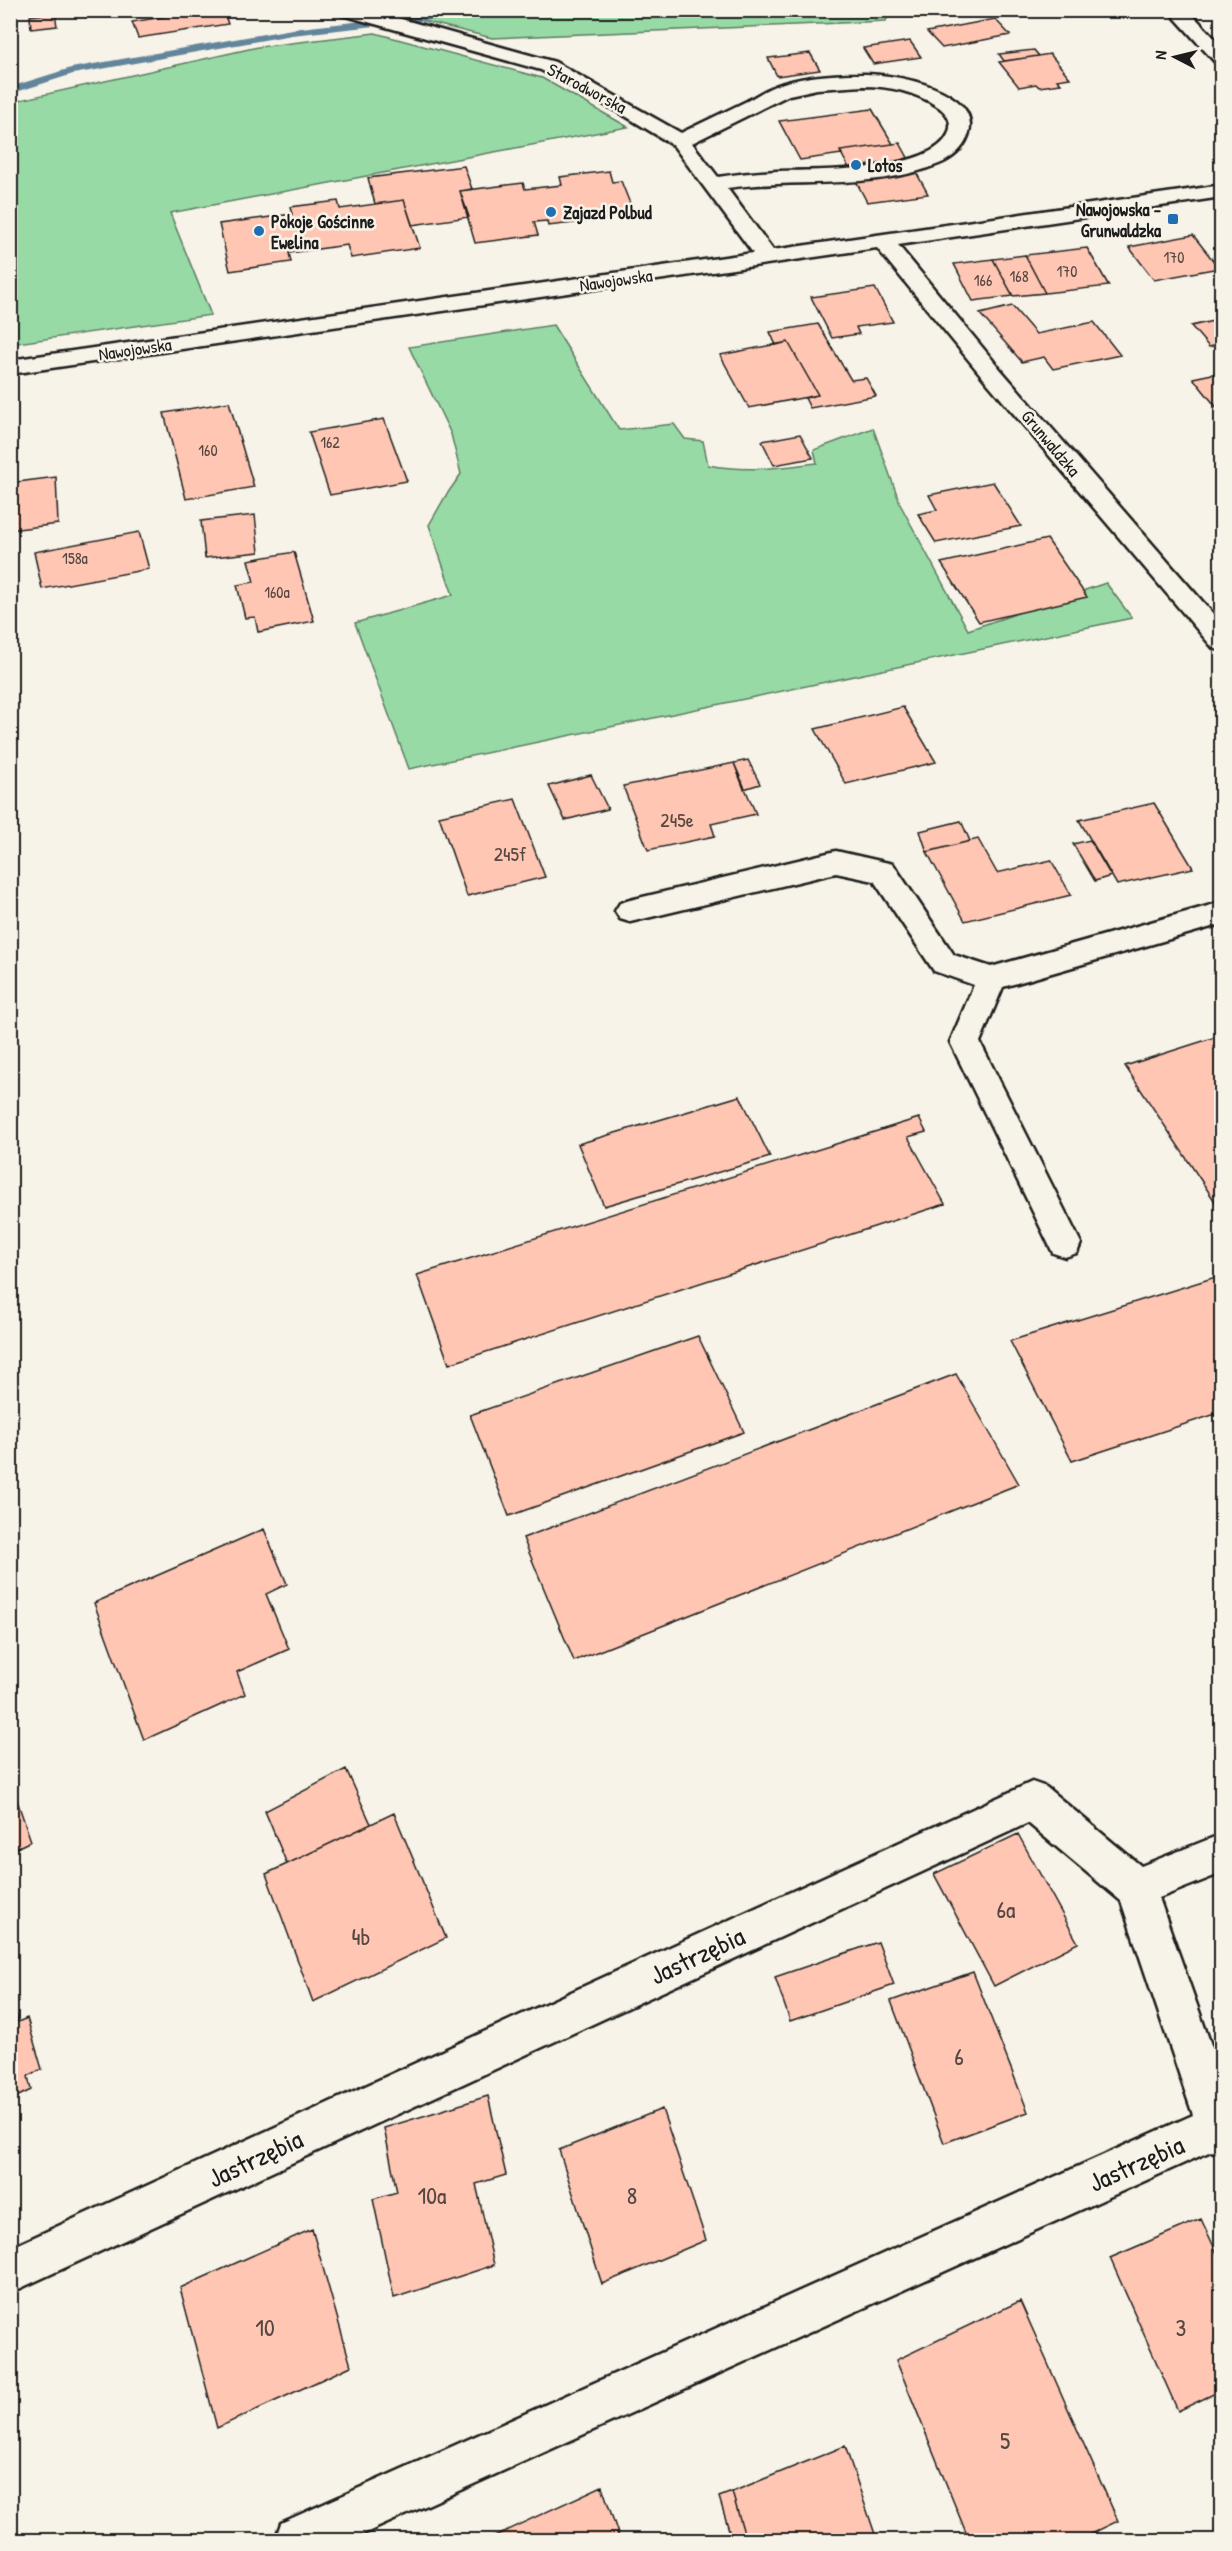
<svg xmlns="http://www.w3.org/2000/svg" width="1232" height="2551" viewBox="0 0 1232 2551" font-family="'Patrick Hand',sans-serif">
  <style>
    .green { fill: #98daa5; stroke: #5a7b60; stroke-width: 1.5 }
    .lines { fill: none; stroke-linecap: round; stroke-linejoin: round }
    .stream { fill: #63859c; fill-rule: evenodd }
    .building { fill: #ffc7b3; stroke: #1c1c1c; stroke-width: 1.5 }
    .minor-casing { stroke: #1c1c1c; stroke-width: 5 }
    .minor { fill: #f7f3e8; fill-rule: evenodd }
    .poi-dot { fill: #1f6fb2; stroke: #f7f3e8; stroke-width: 2 }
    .labels { text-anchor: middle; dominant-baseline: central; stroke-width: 5; stroke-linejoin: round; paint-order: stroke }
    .far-number-label { font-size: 16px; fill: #554742 }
    .far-street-label { font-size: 18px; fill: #1c1c1c; stroke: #f7f3e8 }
    .far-poi-label { font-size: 18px; font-weight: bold; fill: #1c1c1c; stroke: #f7f3e8; text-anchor: start }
    .number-label { font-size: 20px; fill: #554742 }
    .near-number-label { font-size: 24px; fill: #554742 }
    .near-street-label { font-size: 27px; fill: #1c1c1c; stroke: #f7f3e8 }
  </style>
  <rect width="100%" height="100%" fill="#f7f3e8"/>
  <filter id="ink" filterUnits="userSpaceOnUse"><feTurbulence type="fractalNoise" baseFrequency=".0167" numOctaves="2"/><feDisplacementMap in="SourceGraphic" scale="12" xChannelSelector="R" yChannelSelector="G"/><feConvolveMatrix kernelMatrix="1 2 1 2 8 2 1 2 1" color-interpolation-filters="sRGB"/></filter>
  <g filter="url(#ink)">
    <path class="green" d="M383,11h507l-4,10 -394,17z
      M375,33l167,45 86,49 -458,86 41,102 -200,29v-242l247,-55z
      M553,325l66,105 55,-6 11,15 18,2 5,24c37,7 71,3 109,-2l-3,-13 59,-22 28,78 67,124 138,-47 26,35 -723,151 -54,-146 98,-28 -24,-70 16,-28 16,-23 -10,-40 -42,-87z"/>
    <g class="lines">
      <path class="stream" d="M460,10h39l-5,3 -202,22 -219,39 -63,20v-7l61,-19 221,-39z
        M705,10h115l-5,3 -52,2 -53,-2z"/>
    </g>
    <path class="building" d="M204,10h19l5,14 -90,14 -6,-16z
      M55,13l2,13 -26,3 -1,-13z
      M995,19l15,16 -68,13 -15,-16z
      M910,41l11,16 -48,7 -10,-16z
      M1034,50l5,6 -35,5 -5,-7z
      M810,53l10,17 -43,6 -9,-18z
      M1050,54l20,24 -13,2 4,4 -22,3 -3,-3 -17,3 -20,-25z
      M872,109l21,35 -53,7 2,3 -42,6 -21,-39z
      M900,143l28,51 -61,8 -27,-51z
      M464,166l8,23 -12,2 9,26 -57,8 -8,-25 -29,4 -7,-26z
      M609,171l3,11 9,-1 12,30 -27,3 2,5 -60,7 -1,-5 -13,1 4,13 -63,8 -15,-52 63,-8 2,6 37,-4 -2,-8z
      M404,200l16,48 -69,10 -4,-13 -58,8 2,9 -61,9 -11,-47 73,-10 -2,-7 48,-6 2,8z
      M1193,235l26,33 -65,12 -25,-33z
      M1087,248l22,38 -64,7 -20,-38z
      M1025,255l20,38 -32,3 -20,-37z
      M993,259l20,37 -40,5 -19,-37z
      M875,288l18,34 -37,5 3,7 -27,4 -21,-41z
      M1012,306l24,28 58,-12 26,33 -67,14 -9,-12 -22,5 -42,-48z
      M1222,319v25l-13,3 -18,-21z
      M818,324l33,56 15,-2 10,18 -66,12 -5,-10 13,-3 -30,-53 -12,3 -6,-13z
      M788,342l30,53 -69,13 -29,-53z
      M1222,372v42l-29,-36z
      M229,402l25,85 -68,12 -22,-86z
      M384,419l23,62 -77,14 -21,-63z
      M800,434l13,24 -39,7 -12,-24z
      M56,477l2,47 -48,6v-47z
      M993,482l28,44 -85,17 -18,-29 19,-4 -8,-15z
      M255,515l4,37 -54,6 -4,-37z
      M139,532l10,37 -107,20 -8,-37z
      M1047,539l40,58 -108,25 -38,-59z
      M294,552l20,69 -56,11 -3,-15 -10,1 -8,-33 17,-3 -6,-22z
      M903,707l33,55 -90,22 -31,-55z
      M748,760l12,24 -16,5 -10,-26z
      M734,763l22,51 -45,10 4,12 -67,14 -25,-64z
      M591,775l17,34 -43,11 -16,-34z
      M515,799l30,78 -78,19 -28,-80z
      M1154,803l39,65 -76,17 -38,-65z
      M961,821l9,20 -43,11 -7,-21z
      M978,839l19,34 54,-13 20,35 -106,26 -38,-69z
      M1090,840l21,36 -16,5 -22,-37z
      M1222,1035v177l-97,-146z
      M740,1096l30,61 -166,49 -26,-62z
      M919,1118l7,14 -18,5 37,67 -496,160 -32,-89z
      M1222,1275v137l-150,49 -62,-120z
      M698,1336l46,96 -235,84 -39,-101z
      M956,1374l63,110 -445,177 -51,-123z
      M264,1529l23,55 -21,10 23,55 -52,23 8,22 -101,46 -50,-137z
      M346,1769l25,55 -84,40 -22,-53z
      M10,1780l21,61 -21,10z
      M394,1813l52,125 -133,64 -47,-128z
      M1018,1834l60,109 -84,43 -60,-112z
      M878,1942l16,43 -104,36 -15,-44z
      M973,1972l55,140 -84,31 -53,-142z
      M10,1996l8,26 9,-4 15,51 -14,7 3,14 -21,10z
      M488,2096l18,79 -30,9 18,81 -100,33 -21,-99 24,-7 -13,-64z
      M662,2109l44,131 -104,44 -43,-134z
      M1201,2219l21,45v126l-44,21 -68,-153z
      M312,2229l39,137 -134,62 -37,-140z
      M1020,2301l98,220 -40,19h-109l-73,-180z
      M845,2446l32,94h-131l-14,-48z
      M602,2486l18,54h-134z
      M732,2492l14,48h-14l-13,-43z"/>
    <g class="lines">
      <g class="minor-casing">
        <path id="minor" d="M337,10h32l186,52 126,71c22,-11 44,-21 66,-32 9,-5 18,-11 28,-15 26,-10 58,-12 86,-12 30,-1 124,15 107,62 -5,13 -16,23 -29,28 -66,27 -143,14 -212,24l46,62 449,-65v12l-324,48 103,125 221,254v27l-9,-3 -228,-268 -108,-132 -867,126v-14l743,-107 -80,-108 -46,-28 -86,-47 -202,-56zM863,86c27,0 52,6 74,20 8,5 14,13 13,22 -7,46 -138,42 -173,43 -20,1 -39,3 -59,6l-26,-34 97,-48 28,-6z
          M1168,10h20l34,36v18l-7,-2z
          M836,851l57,13 61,91 37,12 231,-65v22l-219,63 -23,55 101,201 -4,10 -12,4 -12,-4 -103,-211 24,-57 -40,-14 -60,-90 -38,-8 -206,49 -10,-3 -5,-8 5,-8 10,-3z
          M1032,1782l14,5 95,79 81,-32v39l-63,25 63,178v79l-11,-4 -861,389h-75l6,-17 912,-408 -72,-214 -93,-78 -1018,470v-45z"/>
      </g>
      <use href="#minor" class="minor"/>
    </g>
  </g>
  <g class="poi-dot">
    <circle cx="856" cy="165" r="6"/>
    <circle cx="551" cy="212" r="6"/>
    <rect x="1167" y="213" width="12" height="12" rx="3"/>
    <circle cx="259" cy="231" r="6"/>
  </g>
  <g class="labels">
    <g class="far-number-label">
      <text x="1174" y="257">170</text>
      <text x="1067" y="271">170</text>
      <text x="1019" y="276">168</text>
      <text x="983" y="280">166</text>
      <text x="330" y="442">162</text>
      <text x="208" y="450">160</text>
      <text x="75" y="558">158a</text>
      <text x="277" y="592">160a</text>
    </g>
    <g class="far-street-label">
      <text transform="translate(587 88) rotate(28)">Starodworska</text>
      <text transform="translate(616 280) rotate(-8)">Nawojowska</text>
      <text transform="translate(135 349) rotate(-8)">Nawojowska</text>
      <text transform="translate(1051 443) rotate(50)">Grunwaldzka</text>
    </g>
    <g class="far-poi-label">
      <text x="868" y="165">Lotos</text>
      <text x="1161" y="209" text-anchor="end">Nawojowska -<tspan x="1161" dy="21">Grunwaldzka</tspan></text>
      <text x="563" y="212">Zajazd Polbud</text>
      <text x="271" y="221">Pokoje Gościnne<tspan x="271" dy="21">Ewelina</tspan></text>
    </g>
    <g class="number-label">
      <text x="677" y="819">245e</text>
      <text x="510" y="853">245f</text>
    </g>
    <g class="near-number-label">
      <text x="1006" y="1909">6a</text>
      <text x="361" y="1936">4b</text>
      <text x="959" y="2056">6</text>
      <text x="432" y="2195">10a</text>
      <text x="632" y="2195">8</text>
      <text x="265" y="2327">10</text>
      <text x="1181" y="2327">3</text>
      <text x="1005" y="2440">5</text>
    </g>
    <g class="near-street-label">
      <text transform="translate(697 1955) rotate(-25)">Jastrzębia</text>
      <text transform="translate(255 2158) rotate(-25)">Jastrzębia</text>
      <text transform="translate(1136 2163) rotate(-24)">Jastrzębia</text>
    </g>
  </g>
  <rect width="1232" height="2551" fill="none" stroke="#f7f3e8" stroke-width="36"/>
  <rect x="18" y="18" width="1196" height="2515" fill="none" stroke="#1c1c1c" stroke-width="2" filter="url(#ink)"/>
  <g transform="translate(1175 57) rotate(277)" stroke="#f7f3e8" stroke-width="4.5" paint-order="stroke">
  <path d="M0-4.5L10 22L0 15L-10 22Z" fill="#1c1c1c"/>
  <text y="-9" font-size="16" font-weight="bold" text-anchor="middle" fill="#1c1c1c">N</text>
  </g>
</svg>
